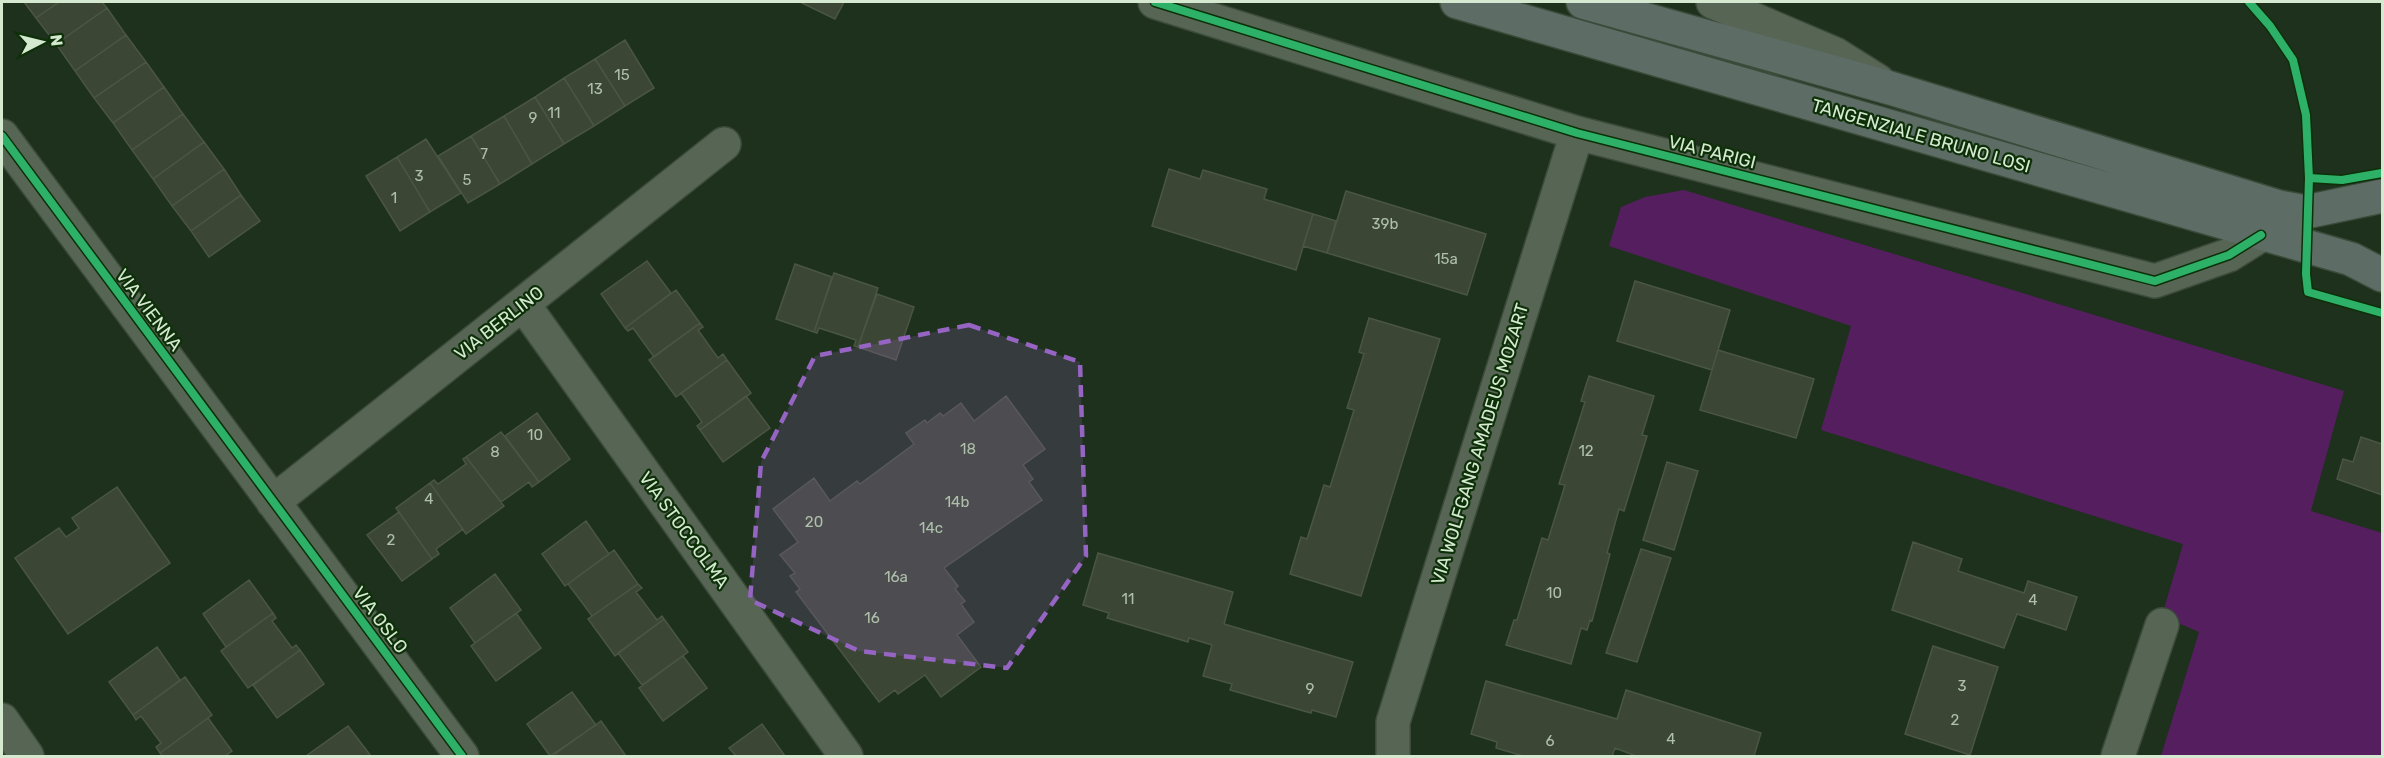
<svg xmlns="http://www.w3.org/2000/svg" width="2384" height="758" viewBox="0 0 2384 758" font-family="Rubik,sans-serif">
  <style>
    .green { fill: #551e5f }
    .building { fill: #3b4734; stroke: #4a5642; stroke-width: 1.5 }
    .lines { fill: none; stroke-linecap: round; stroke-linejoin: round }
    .minor-casing { stroke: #3b4a39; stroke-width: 36 }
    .primary-casing { stroke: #3b4a39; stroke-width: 36 }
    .minor { stroke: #576555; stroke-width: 33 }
    .primary { stroke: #5d6c65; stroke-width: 33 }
    .cycleway-casing { stroke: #0d3008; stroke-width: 11 }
    .cycleway { stroke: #2db169; stroke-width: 8 }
    .marked { fill: #9665c4; fill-opacity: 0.2; stroke: #9665c4; stroke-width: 4.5; stroke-dasharray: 12 8; stroke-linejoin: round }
    .labels { text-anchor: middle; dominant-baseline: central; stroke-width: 4.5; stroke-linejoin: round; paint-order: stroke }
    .number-label { font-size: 15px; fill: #aec0aa }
    .street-label { font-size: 18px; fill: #d5e9d1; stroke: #0d3008 }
  </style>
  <rect width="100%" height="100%" fill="#1e311c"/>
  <path class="green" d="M1684,190l660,201 -33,120 71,22v223h-221l38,-124 -37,-16 21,-72 -362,-114 30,-104 -242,-80 12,-39 24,-10z"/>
  <path class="building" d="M24,2h35l-23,16z
    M59,2h43l5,6 -51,36 -20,-26z
    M803,2h41l-9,17 -33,-16z
    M107,8l19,27 -51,36 -19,-27z
    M126,35l20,27 -52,36 -19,-27z
    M625,40l29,48 -29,18 -30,-47z
    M595,59l30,47 -31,20 -30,-48z
    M146,62l18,25 -51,36 -19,-25z
    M564,78l30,48 -30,18 -29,-47z
    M164,87l19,27 -51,36 -19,-27z
    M535,97l29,47 -32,20 -28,-48z
    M183,114l21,28 -51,37 -21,-29z
    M504,116l28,48 -32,20 -29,-48z
    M471,136l29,48 -32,19 -30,-47z
    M426,139l35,54 -31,19 -33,-55z
    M204,142l20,27 -52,37 -19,-27z
    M397,157l33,55 -30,19 -34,-55z
    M224,169l17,26 -50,36 -19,-25z
    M1169,169l31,10 3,-9 64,19 -3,10 49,15 -17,56 -144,-44z
    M1346,191l140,43 -19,61 -140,-42z
    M241,195l19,26 -51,36 -18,-26z
    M1313,214l23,7 -9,32 -24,-7z
    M647,261l24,32 -46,35 -24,-34z
    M795,264l37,13 -18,55 -38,-13z
    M834,273l44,15 -20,59 -4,-1 2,-6 -37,-12 -2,5 -3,-1z
    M1635,281l95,29 -18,60 -95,-29z
    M676,290l24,33 -46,34 -21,-29 -5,3 -3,-3z
    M877,294l37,13 -18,53 -38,-13z
    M1369,318l71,21 -79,257 -71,-22 11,-37 6,2 17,-54 6,2 24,-77 -7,-2 17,-54 -5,-2z
    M700,323l3,4 -5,3 20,28 5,-4 4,6 -51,37 -27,-37z
    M1718,350l96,29 -18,59 -96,-28z
    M727,360l24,33 -51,37 -3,-4 5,-4 -21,-29z
    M1589,376l65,20 -12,39 5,1 -23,75 -5,-2 -12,44 3,1 -18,67 -2,-1 -3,10 -6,-2 -10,36 -65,-19 8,-25h3l25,-82 6,2 17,-55 -6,-1 26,-82 -4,-1z
    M746,396l24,32 -47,34 -23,-32z
    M1006,396l39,53 -22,16 10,14 -4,3 13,18 -98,68 14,18 -3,3 10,12 -4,3 13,18 -17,13 24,32 -40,30 -16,-22 -27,19 -3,-4 -16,12 -83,-110 4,-3 -10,-13 5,-3 -15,-18 18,-13 -25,-33 41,-31 16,23 27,-20 3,3 54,-40 -8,-11 19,-13 2,3 13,-10 3,3 18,-13 13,18z
    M537,413l33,46 -31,23 -34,-46z
    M501,432l38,50 -7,5 -3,-5 -28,20 -35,-45z
    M2361,437l21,7v51l-45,-16 6,-20 10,3z
    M466,457l38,49 -38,28 -36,-51 4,-3 4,4 28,-20 -3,-5z
    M1667,462l31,9 -24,79 -31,-10z
    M430,483l33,46 -27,20 3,5 -7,5 -36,-51z
    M117,487l53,76 -102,71 -53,-76 44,-30 7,9 13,-9 -7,-10z
    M399,512l33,47 -30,22 -35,-46z
    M586,521l23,33 -44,32 -23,-32z
    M1913,542l49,17 -4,12 66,22 4,-12 49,16 -11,33 -49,-16 -13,34 -112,-38z
    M1641,549l30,9 -34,104 -31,-9z
    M614,550l24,34 -46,32 -24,-32z
    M1098,553l135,39 -9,32 129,38 -17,55 -24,-7 -1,3 -81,-23 2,-6 -29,-8 9,-31 -23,-7 -1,4 -81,-24 2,-5 -26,-8z
    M495,574l26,36 -46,33 -25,-35z
    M249,580l24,33 -47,34 -23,-33z
    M638,584l4,4 -6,4 21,28 5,-4 2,3 -49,37 -27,-37z
    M273,613l3,5 -4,3 20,27 4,-3 4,5 -52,38 -27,-37z
    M516,613l25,35 -45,33 -25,-35z
    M664,619l24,33 -46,33 -24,-32z
    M1933,646l65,21 -28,88 -65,-21z
    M157,647l23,33 -47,35 -24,-33z
    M300,650l24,34 -47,34 -24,-33z
    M683,656l24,32 -44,33 -24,-33z
    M185,677l27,38 -52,38 -4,-6 5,-4 -20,-27 -5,4 -3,-5z
    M1486,681l131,38 9,-29 135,43 -7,23h-118l-21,-8 -3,8h-89l-27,-8 1,-6 -26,-8z
    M572,692l24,33 -46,31 -23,-32z
    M208,718l24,33 -7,5h-62l-3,-3z
    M601,721l25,35h-70l-1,-2z
    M762,724l23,32h-49l-7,-8z
    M348,726l23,30h-65z"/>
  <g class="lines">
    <g class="minor-casing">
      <path id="minor" d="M1155,2l422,131 578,148 74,-26 32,-20
        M1713,2l122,52 43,27
        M2,136l460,620
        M523,304l323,452
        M273,502l451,-358
        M2,720l25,36
        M1393,756v-34l184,-589
        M2118,756l44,-131"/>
    </g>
    <g class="primary-casing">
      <path id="primary" d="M1457,2l894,257 31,16
        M1583,2l307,86 389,119 27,5 76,-16"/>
    </g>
    <use href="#minor" class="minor"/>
    <use href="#primary" class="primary"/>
    <g class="cycleway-casing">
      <path id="cycleway" d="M1155,2l422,131 578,148 74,-26 32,-20
        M2249,2l21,24 23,34 13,55 3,63
        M2,136l460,620
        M2382,173l-40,7 -33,-2 -3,96 2,18 74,21"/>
    </g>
    <use href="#cycleway" class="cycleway"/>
  </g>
  <path class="marked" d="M969,325l111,37 6,194 -79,112 -148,-17 -109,-51 11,-138 54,-106z"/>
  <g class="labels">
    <g class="number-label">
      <text x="622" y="75">15</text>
      <text x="595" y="89">13</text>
      <text x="554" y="113">11</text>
      <text x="533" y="118">9</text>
      <text x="484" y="154">7</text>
      <text x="419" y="176">3</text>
      <text x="467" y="180">5</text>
      <text x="394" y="198">1</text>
      <text x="1385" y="224">39b</text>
      <text x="1446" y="259">15a</text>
      <text x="535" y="435">10</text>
      <text x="968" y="449">18</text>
      <text x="1586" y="451">12</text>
      <text x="495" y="452">8</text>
      <text x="429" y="499">4</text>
      <text x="957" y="502">14b</text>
      <text x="814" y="522">20</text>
      <text x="931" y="528">14c</text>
      <text x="391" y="540">2</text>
      <text x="896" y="577">16a</text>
      <text x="1554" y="593">10</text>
      <text x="1128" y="599">11</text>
      <text x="2033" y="600">4</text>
      <text x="872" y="618">16</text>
      <text x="1962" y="686">3</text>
      <text x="1310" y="689">9</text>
      <text x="1955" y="720">2</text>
      <text x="1671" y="739">4</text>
      <text x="1550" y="741">6</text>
    </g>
    <g class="street-label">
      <text transform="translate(1921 136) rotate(16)">TANGENZIALE BRUNO LOSI</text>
      <text transform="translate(1712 152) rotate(14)">VIA PARIGI</text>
      <text transform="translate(149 310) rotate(53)">VIA VIENNA</text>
      <text transform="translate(499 323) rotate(-38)">VIA BERLINO</text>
      <text transform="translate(1480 444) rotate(-73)">VIA WOLFGANG AMADEUS MOZART</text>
      <text transform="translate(684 530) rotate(54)">VIA STOCCOLMA</text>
      <text transform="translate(380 620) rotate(53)">VIA OSLO</text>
    </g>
  </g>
  <rect width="2384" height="758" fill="none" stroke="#d5e9d1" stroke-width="6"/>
  <g transform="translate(42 42) rotate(83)" stroke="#0d3008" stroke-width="4.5" paint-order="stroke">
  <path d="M0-4.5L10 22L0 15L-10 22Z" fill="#d5e9d1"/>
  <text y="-9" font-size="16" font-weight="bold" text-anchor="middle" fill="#d5e9d1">N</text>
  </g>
</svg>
